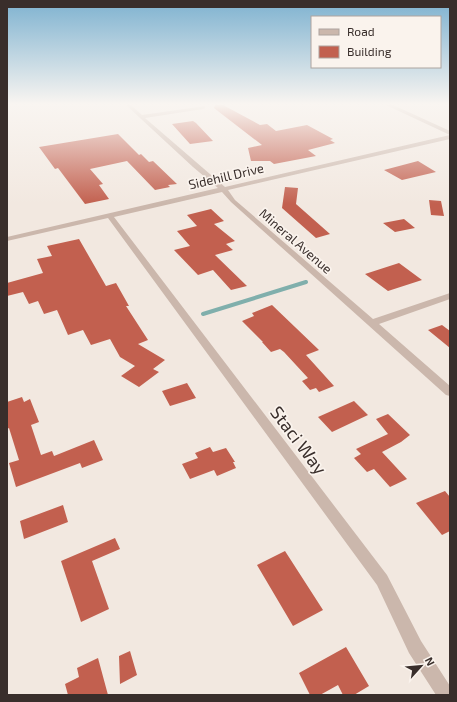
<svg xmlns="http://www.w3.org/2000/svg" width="457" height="702" viewBox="0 0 457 702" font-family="'Exo 2',sans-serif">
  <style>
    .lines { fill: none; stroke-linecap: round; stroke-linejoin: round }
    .stream { stroke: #80afac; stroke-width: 4 }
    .building { fill: #c2604f }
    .minor { fill: #cbb7ac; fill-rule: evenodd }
    .labels { text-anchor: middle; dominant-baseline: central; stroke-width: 3.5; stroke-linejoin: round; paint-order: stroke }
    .far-street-label { font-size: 13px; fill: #392e2b; stroke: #faf3ed }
    .near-street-label { font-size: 18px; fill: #392e2b; stroke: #faf3ed }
  </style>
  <rect width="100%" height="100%" fill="#f2e8e0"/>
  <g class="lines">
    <path class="stream" d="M203,314l103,-32"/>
  </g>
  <path class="building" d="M215,105h8l37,20 7,-1 9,7 31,-6 26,14 -3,1 5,3 -27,7 8,6 -42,8 -4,-3h-19l-3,-13 14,-3 -48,-37z
    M193,121l3,2 17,18 -23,3 -18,-20z
    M118,134l21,21 2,-1 8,8 4,-1 24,23 -9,1 2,2 -15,3 -28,-29 -37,8 13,15 -4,1 10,14 -24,5 -27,-36 -3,1 -16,-22z
    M418,161l18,11 -34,8 -18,-10z
    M285,187l13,1 -2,16 34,30 -14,4 -34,-30z
    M429,200l12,1 3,15 -13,-1z
    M211,209l13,12 -10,3 21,17 -9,3 7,6 -18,5 32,31 -16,4 -18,-20 -15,5 -24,-25 16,-4 -13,-15 20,-5 -10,-11z
    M404,219l11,9 -20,4 -12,-9z
    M79,239l27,47 10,-3 13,23h-3l22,34 -10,4 27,16 -12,9 6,3 -20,15 -18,-11 14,-10 -15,-9 -10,-18 -19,6 -8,-15 -15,5 -11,-25 -13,4 -6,-13 -9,3 -6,-12 -16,4v-13l36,-10 -6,-14 15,-3 -5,-10z
    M399,263l23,17 -34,11 -23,-17z
    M272,305l47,45 -13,5 28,31 -15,6 -3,-4 -6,2 -8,-9 6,-3 -24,-26 -4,-3 -9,3 -9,-10h1l-21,-21 12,-5 -2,-3z
    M442,325l8,6v17l-22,-18z
    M187,383l9,15 -26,8 -8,-15z
    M22,397l2,5 6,-3 9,23 -8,3 10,30 11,-4 2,5 40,-16 9,20 -21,8 -2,-5 -64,24 -7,-24 10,-3 -10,-32 -2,1v-27z
    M354,401l14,14 -36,17 -14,-15z
    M388,414l22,21 -9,7 -19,10 25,27 -17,8 -16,-18 -7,3 -13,-14 7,-4 -5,-5 32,-15 -12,-15z
    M210,447l3,5 13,-4 9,14h-2l3,6 -19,8 -3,-6 -24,9 -8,-15 16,-6 -3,-5z
    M445,491l5,6v34l-8,4 -26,-32z
    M63,505l5,17 -44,17 -4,-18z
    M115,538l5,11 -28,12 17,48 -28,13 -20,-61z
    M285,551l38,59 -30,16 -36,-61z
    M346,647l23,39 -15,9h-11l-5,-10 -18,10h-10l-11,-22z
    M130,651l7,24 -17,9 -1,-28z
    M98,658l10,37h-40l-3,-11 14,-7 -2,-9z"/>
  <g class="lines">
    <path class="minor" d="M126,105h5l11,10 63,-9v2l-2,1 -58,9 80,69 225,-52v4l-222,51 7,10 138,119 77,-26v6l-71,25 71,62v10l-4,-1 -215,-193 -9,-10 -108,25 273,358 34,66 29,45v9h-14l-27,-42 -32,-68 -269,-367 -101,23v-4l211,-49 -25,-21z
      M386,105h7l57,26v4z"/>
  </g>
  <linearGradient id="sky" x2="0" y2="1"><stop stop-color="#7eb2d0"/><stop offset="0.51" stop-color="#f9f5f1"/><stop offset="1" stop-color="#f9f5f1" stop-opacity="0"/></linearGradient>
  <rect width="457" height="204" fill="url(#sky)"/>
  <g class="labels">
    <g class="far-street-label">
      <text transform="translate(226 176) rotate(-13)">Sidehill Drive</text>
      <text transform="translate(296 241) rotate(41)">Mineral Avenue</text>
    </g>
    <g class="near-street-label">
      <text transform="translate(299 440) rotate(53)">Staci Way</text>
    </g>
  </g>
  <rect width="457" height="702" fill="none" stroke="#392e2b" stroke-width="16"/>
  <rect x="311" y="16" width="130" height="52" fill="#faf3ed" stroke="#ada49f"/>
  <rect x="319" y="29" width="20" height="6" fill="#cbb7ac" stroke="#ada49f"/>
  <text x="347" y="36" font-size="12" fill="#392e2b">Road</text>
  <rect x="319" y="46" width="20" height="12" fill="#c2604f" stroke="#ada49f"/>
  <text x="347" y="56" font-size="12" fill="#392e2b">Building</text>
  <g transform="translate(421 666) rotate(63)" stroke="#faf3ed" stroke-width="3" paint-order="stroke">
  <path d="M0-3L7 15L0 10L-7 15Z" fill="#392e2b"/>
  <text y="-6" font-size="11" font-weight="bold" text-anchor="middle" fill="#392e2b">N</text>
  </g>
</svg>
